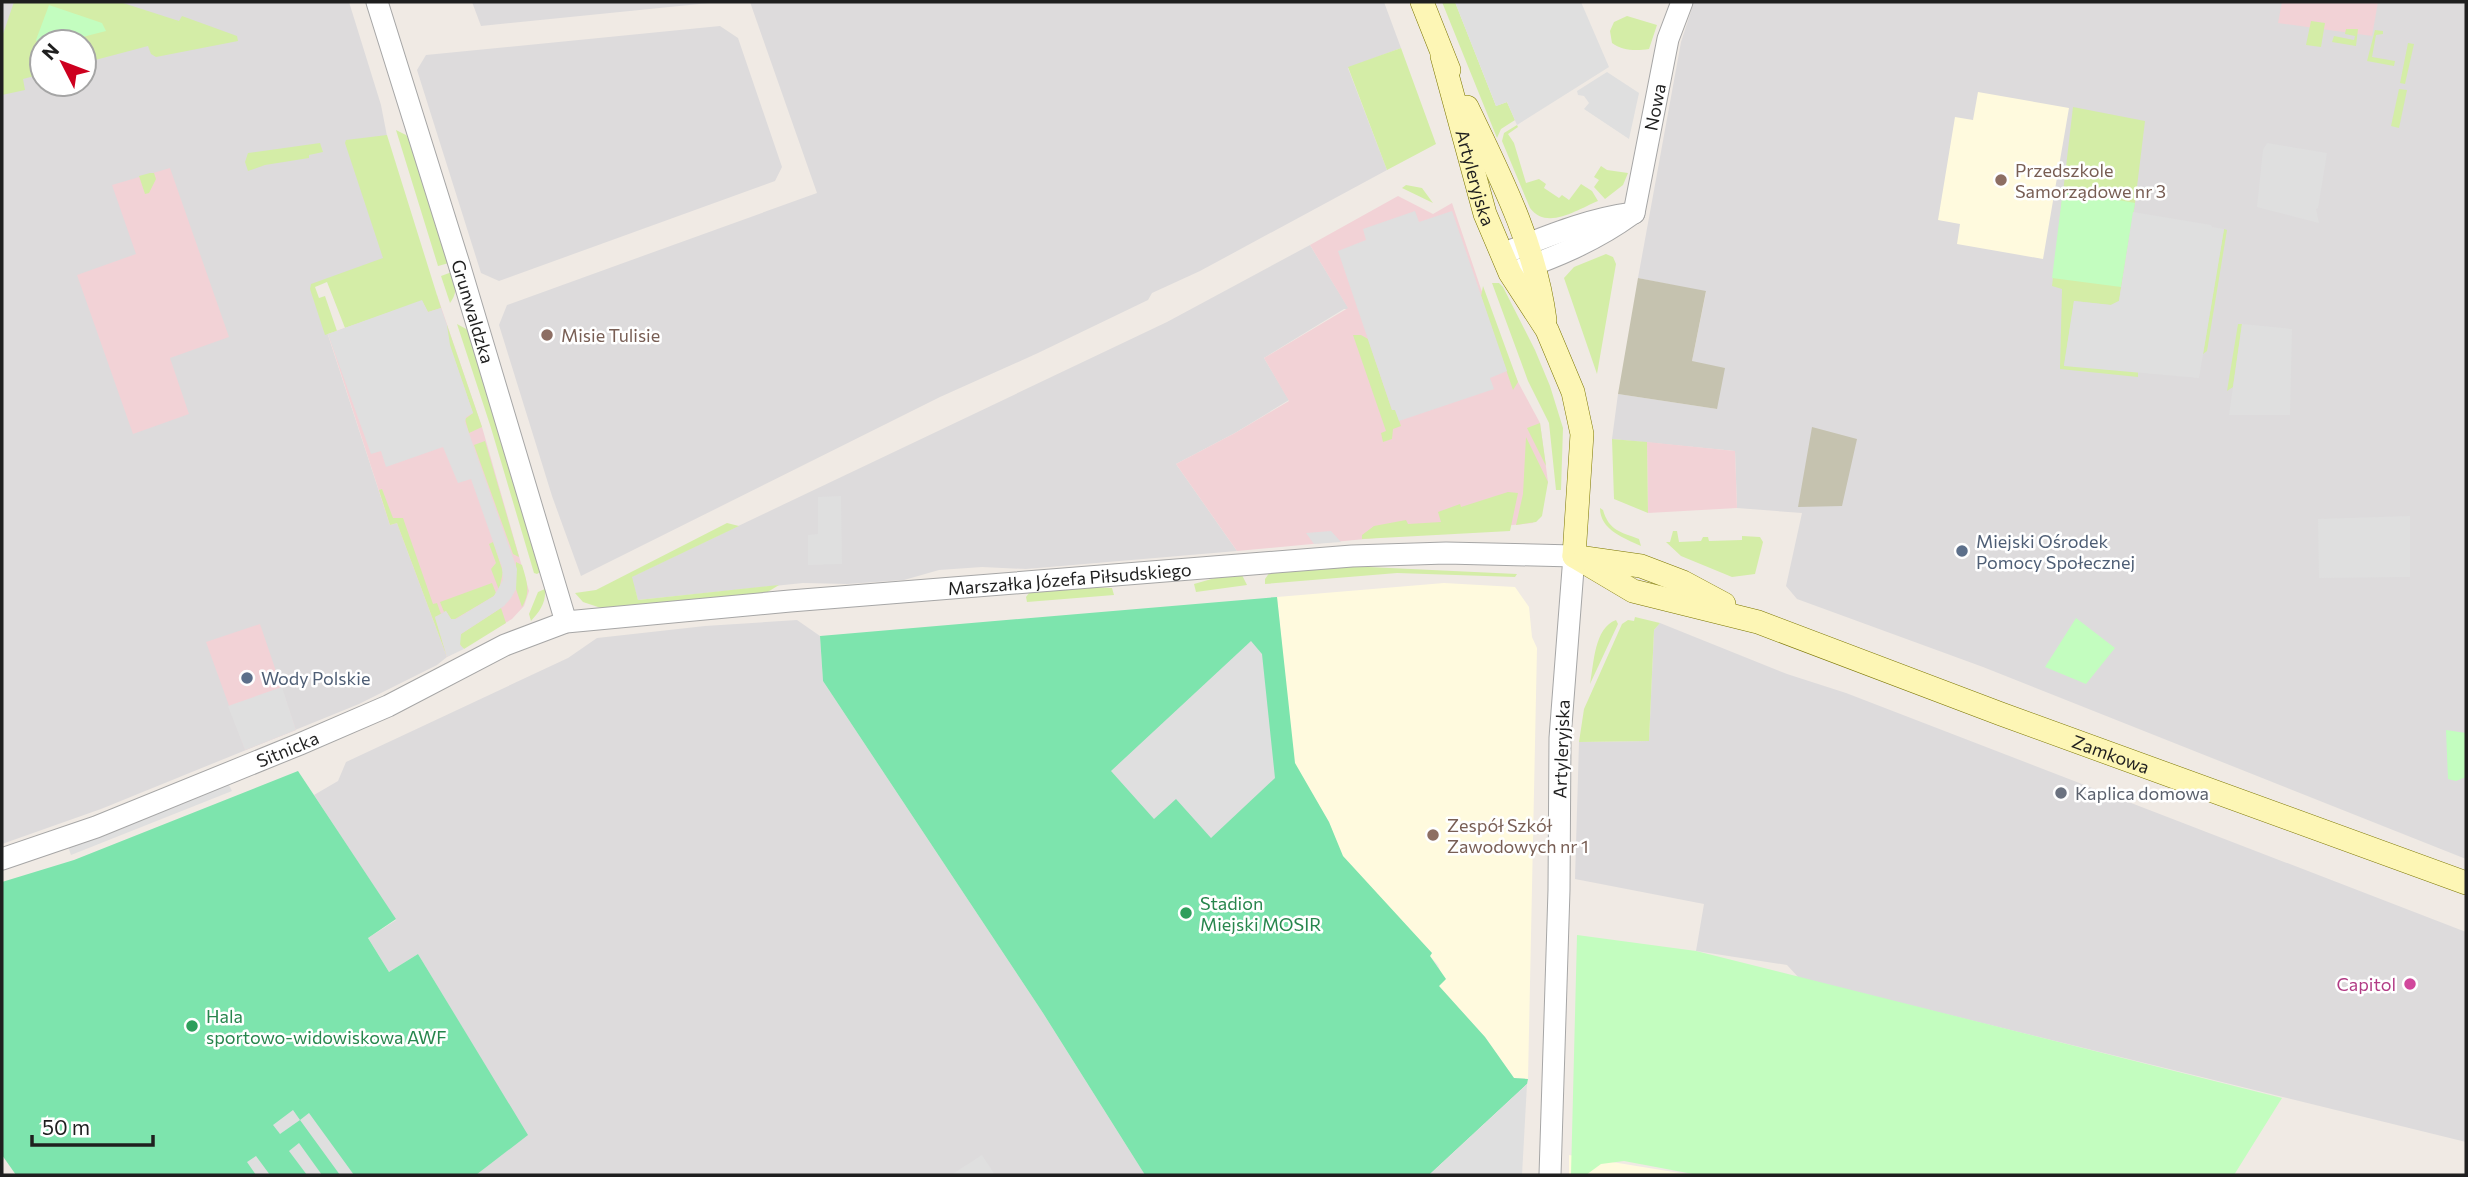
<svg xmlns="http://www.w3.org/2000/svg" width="2468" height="1177" viewBox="0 0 2468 1177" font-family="Commissioner,sans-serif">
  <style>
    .residential { fill: #dddbdc; fill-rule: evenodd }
    .commercial { fill: #f2d2d6 }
    .education { fill: #fffade }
    .construction { fill: #c5c2af }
    .grass { fill: #d4eda7 }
    .park { fill: #c3fdbf }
    .pitch { fill: #7de4ad }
    .parking { fill: #dfdfdf }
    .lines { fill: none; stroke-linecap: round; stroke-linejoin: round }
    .tertiary-casing { stroke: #a6a6a6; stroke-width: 23 }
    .secondary-casing { stroke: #7b7600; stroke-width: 24 }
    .tertiary { stroke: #fff; stroke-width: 21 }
    .secondary { stroke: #fdf6b5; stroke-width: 23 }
    .education-dot { fill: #8d6e63; stroke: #fff; stroke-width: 2.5 }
    .service-dot { fill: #5c6f8a; stroke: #fff; stroke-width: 2.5 }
    .worship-dot { fill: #6b7280; stroke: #fff; stroke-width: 2.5 }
    .leisure-dot { fill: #2e9e5b; stroke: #fff; stroke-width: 2.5 }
    .hotel-dot { fill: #d1479c; stroke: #fff; stroke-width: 2.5 }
    .labels { text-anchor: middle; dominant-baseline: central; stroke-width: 5; stroke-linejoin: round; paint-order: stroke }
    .street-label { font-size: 18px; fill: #1f1f1f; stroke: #fff }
    .education-label { font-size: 18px; fill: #785e54; stroke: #fff; text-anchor: start }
    .service-label { font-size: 18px; fill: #4e5e75; stroke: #fff; text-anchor: start }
    .worship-label { font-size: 18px; fill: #5b616d; stroke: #fff; text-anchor: start }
    .leisure-label { font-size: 18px; fill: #27864d; stroke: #fff; text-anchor: start }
    .hotel-label { font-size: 18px; fill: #b23c85; stroke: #fff; text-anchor: end }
  </style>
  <rect width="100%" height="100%" fill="#f0eae4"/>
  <path class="residential" d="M2,2h347l32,103 6,31 -1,123 -74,27 78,239 7,-2 50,134 -10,8 -78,39 -258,105 -99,35zM42,42h42v42h-42z
    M472,2h247l-238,24z
    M750,2h634l17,46 -53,20 39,102 -187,101 -48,22 -4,7 -110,53 -98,44 -359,179 -29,-80 -53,-171 8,-20 310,-112z
    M1694,2h772v857l-483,-192 -186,-68 -11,-13 16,-73 -65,-5 -2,-57 -123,-12 6,-45 99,15 -25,-48 14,-69 -68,-14 43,-236z
    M720,26l18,12 44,129 -7,14 -276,100 -18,-8 -64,-203 9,-15z
    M1310,245l39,64h-5l-80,49 25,42 -54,33 -59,31 61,87 -211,18 -44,-2 -43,3 -35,10 -57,4 -44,-1 -165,17 -7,-23 536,-255z
    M797,620l23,16 3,45 220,332 102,162h-669l51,-40 -109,-181 -29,18 -21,-34 28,-18 -82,-125 24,-14 8,-19 222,-104 29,-20 108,-12z
    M1660,623l127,51 59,19 620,239v210l-667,-164 -12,-13 -91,-14 8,-47 -129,-25 4,-137 70,-1 5,-111z"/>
  <path class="commercial" d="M2282,2h96l-6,34 -94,-13z
    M170,168l59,169 -59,21 19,56 -56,20 -56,-159 59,-21 -24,-69z
    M1398,196l35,18 19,-11 29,86 37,93 22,41 8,59 -15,41 -296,28 -61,-87 59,-31 54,-32 -25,-43 84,-50 -38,-63z
    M437,295l45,132 47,164 -5,15 -12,13 -65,38 -50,-134 -7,2 -62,-191z
    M1647,442l88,9 2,57 -89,5z
    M260,624l36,106 -51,20 -39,-108z"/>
  <path class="education" d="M1978,92l91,16 -26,151 -86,-15 3,-20 -22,-4 17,-103 18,3z
    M1444,583l71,4 14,20 3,30 5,11 -9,431 -14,-1 -29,-41 -46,-51 2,-13 -3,-8 -8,-9 2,-3 -90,-97 -13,-34 -35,-59 -17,-166z
    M1569,1155l123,20h-123z"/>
  <path class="construction" d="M1638,278l68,13 -14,70 33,7 -8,41 -99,-15z
    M1812,427l45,12 -15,67 -44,1z"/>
  <path class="grass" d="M14,2h106l59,19 3,-5 55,20 1,5 -82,16 -5,-3 -3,-8 -64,17v-21h-42v32l-19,5 2,11 -23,5v-58z
    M1442,2h13l41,104 11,-4 8,18 -14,9 -4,9z
    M1627,16l30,9 -8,24c-12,2 -27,2 -37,-6l-2,-12 4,-9z
    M2311,21l14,2 -4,24 -15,-2z
    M2346,29h12l-2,17 -24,-4 2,-6 20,4 1,-4 -10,-2z
    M2375,30l8,1v3l-7,1 -4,22 23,4 -1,5 -27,-5z
    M2408,43l6,1 -9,40 -5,-1z
    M1401,48l35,96 -49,26 -39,-103z
    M2399,89l8,1 -8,38 -8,-2z
    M2073,107l72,14 -10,82 -16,98 -8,4 -37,-4 -10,64 74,7v5l-78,-8 2,-80 -10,-3z
    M1517,125l1,2 -10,7 6,9 12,40 13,-4 7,5 -2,4 15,10 3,-3 7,5 12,-16 11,7 6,10c-20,8 -51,30 -68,7l-28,-67 2,-8z
    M396,130l10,5 5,8 38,120 -11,3z
    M387,135l54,173 -13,4 -6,-11 -77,27 -18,-46 -12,5 4,11 6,-2 12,35 -12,4 -15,-46 1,-5 72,-26 -38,-115 1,-3z
    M320,143l3,9 -14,3v3l-44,7 -17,6 -3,-9 3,-9z
    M1601,166l6,4 21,3 -5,12 -18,14 -11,-12 5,-7 -5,-3z
    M150,173h4l2,6 -7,14 -4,1 -6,-18z
    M1406,185l16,3 11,15 -31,-15z
    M2224,229l3,1 -20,121 -4,3z
    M1606,254l7,3 3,7 -19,110 -33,-96 10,-11z
    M452,272c4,13 6,20 -2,31l-9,-27z
    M1492,283h7l4,4 32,63 15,36 13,42 -2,62h-5l-7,-67 -21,-42z
    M1483,286l35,96 -5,8 -32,-94z
    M457,324l11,6 72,242 -3,2 -3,-1 -43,-145z
    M2238,324h4l-9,63 -6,4z
    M447,325l35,102 -13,6 -4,-14 8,-6 -30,-87z
    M1353,335h8l7,4 24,71 3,-1 6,17 -8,3 -1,10 -9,3 -2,-9 5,-2z
    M1540,423l6,43 -19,-38z
    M1526,437l22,45 -6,34 -6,6 -20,3 7,-31z
    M1612,439l35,3 1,71 -34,-14z
    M485,441l34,116 -6,-3 -39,-109z
    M382,489l11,29h10l30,86 4,-1 4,11 -6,3 12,40 -50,-134 -7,2 -11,-35z
    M1508,492l10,1 -8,38 -148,8v-4l12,-9 32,-6 2,4 33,-2 -3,-10 22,-8 1,3z
    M1600,508l3,2c6,21 18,22 36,29l2,7c-17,-8 -41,-16 -41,-38z
    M727,523l12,3 -107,51 6,23 141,-15 -13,8 -165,15 -18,-6 -8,-9 21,-3z
    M1673,531h4l2,11 22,-1 2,-4h5l1,4 33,-1v-4l18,1 3,5 -8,32 -23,3 -51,-21 -15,-14h4z
    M493,542l10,30 -4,18 -8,-21 5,-6 -7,-19z
    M516,562l6,3c5,17 9,27 0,42l-6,-18z
    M1347,566l170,8 -2,3 -118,-4 -132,11v-5l5,-7z
    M1242,575l5,10 -51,7 -2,-8 28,-8z
    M492,583l4,10 -2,3 -39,23h-4l-5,-8 -2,1 -4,-10z
    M1094,587l18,1 2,7 -87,7 -1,-5 3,-4z
    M545,589c1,14 -5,22 -14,32l-2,-7 9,-22z
    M501,608l5,15 -42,26c-6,-4 -5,-10 -3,-15z
    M1635,617l25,6 -6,7 -5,111 -70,1 5,-33 38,-85 6,-4 6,1z
    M1616,620l2,4 -28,60c4,-20 4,-56 26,-64z"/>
  <path class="park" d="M49,5l53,18 4,8 -43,11h-21l-1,6 -5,-8z
    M2063,190l72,13 -14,84 -69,-9z
    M2076,618l39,30 -29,36 -41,-17z
    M2446,730l20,3v44l-10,4 -8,-2z
    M1577,935l119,16 586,147 -48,77h-536l-74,-14 -23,3 -15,11h-15z"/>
  <path class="pitch" d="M1277,597l18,166 34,59 14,34 89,97 -2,3 16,23 -7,7 46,51 29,41 14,1 -1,5 -98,91h-284l-102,-162 -220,-332 -3,-45z
    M298,771l98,148 -28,19 21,34 29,-18 110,181 -52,40h-460l-14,-20v-273l72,-22z"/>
  <path class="parking" d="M1455,2h126l28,65 -92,58 -10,-23 -11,4z
    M1607,72l32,21 -10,46 -45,-30 5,-6 -5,-7 -6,-1 -1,-4z
    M2267,143l60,10 -9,55 -2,1 3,14 -62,-16 6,-57z
    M1415,211l4,11 33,-11 55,160 -17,7 4,11 -95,32 -4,-11h-3l-54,-159 28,-11 -3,-11z
    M2133,212l78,13 1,2 12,2 -25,149 -135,-12 10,-65 37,4 8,-4z
    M422,300l6,12 13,-4 6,17 3,20 23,68 -7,4 -1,5 52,147 -1,20 -5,9 -7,8 -43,28 -1,11 4,4 -17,8 -12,-40 11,-6 5,8h5l38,-23 9,-16 -1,-13 -31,-88 -13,4 -15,-36 -57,20 -5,-16 -10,3 -43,-120z
    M2242,324l50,5 -2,86h-61z
    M841,496l1,68 -34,1v-30l10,-1v-37z
    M2410,516v61l-91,1 -1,-59z
    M1331,531l10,11 -27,2 -8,-11z
    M1251,641l11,13 13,124 -64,60 -35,-39 -22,20 -43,-48z
    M282,687l14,43 -51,20 -17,-44z
    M224,775l8,16 -161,64 -6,-17z
    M1527,1084l-5,91h-93z
    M293,1110l7,10 9,-7 45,62h-14l-40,-55 -20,14 -7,-9z
    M299,1143l23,32h-15l-18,-24z
    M982,1155l13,20h-44z
    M256,1156l14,19h-14l-9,-13z"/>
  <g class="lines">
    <g class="tertiary-casing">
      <g id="tertiary">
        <path id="s1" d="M377,2l82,262 107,358"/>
        <path id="s2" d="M1634,213l34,-174 14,-37"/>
        <path d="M1502,254c44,-17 85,-35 132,-41"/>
        <path d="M1510,273c44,-15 85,-32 122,-59"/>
        <path id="s3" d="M2,859l94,-32 204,-83 88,-38 117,-61 61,-23 224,-21 562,-45 94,-3 128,3 -14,182 -1,152 -9,285"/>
      </g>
    </g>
    <g class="secondary-casing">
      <g id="secondary">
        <path d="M1422,2l27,68"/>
        <path id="s4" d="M1442,56l43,158 25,59 37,57 26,62 9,42 -8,122"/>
        <path d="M1467,107c33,69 68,136 78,213"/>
        <path id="s5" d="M1574,556l59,35 125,31 243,92 465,169"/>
        <path d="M1585,558l56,8 42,16 41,22"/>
      </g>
    </g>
    <use href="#tertiary" class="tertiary"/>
    <use href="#secondary" class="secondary"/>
  </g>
  <g class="education-dot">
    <circle cx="2001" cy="180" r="7"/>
    <circle cx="547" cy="335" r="7"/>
    <circle cx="1433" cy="835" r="7"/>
  </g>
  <g class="service-dot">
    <circle cx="1962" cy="551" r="7"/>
    <circle cx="247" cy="678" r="7"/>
  </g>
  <circle class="worship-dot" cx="2061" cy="793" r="7"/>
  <g class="leisure-dot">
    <circle cx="1186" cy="913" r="7"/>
    <circle cx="192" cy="1026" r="7"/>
  </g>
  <circle class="hotel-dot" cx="2410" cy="984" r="7"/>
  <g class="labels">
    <g class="street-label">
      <text stroke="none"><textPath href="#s2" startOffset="108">Nowa</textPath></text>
      <text stroke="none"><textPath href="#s4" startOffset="126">Artyleryjska</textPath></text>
      <text stroke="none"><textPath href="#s1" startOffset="324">Grunwaldzka</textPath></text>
      <text stroke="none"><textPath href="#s3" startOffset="1118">Marszałka Józefa Piłsudskiego</textPath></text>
      <text stroke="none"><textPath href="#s3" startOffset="306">Sitnicka</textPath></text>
      <text transform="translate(1561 749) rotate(-88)">Artyleryjska</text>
      <text stroke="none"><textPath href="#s5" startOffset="574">Zamkowa</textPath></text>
    </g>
    <g class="education-label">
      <text x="2015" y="170">Przedszkole<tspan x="2015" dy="21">Samorządowe nr 3</tspan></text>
      <text x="561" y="335">Misie Tulisie</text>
      <text x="1447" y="825">Zespół Szkół<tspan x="1447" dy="21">Zawodowych nr 1</tspan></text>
    </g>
    <g class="service-label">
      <text x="1976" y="541">Miejski Ośrodek<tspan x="1976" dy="21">Pomocy Społecznej</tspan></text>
      <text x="261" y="678">Wody Polskie</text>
    </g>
    <g class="worship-label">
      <text x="2075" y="793">Kaplica domowa</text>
    </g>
    <g class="leisure-label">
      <text x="1200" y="903">Stadion<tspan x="1200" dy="21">Miejski MOSIR</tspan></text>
      <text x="206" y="1016">Hala<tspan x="206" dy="21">sportowo-widowiskowa AWF</tspan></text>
    </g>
    <g class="hotel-label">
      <text x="2396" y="984">Capitol</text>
    </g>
  </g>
  <rect width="2468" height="1177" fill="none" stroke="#1f1f1f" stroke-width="7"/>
  <g transform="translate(63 63) rotate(312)"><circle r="33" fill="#ffffff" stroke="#a5a5a5" stroke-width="2"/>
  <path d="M0-5L12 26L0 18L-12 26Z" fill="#cd001f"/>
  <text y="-10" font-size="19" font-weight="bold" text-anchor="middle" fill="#1f1f1f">N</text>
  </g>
  <path d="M32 1135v10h121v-10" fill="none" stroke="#1f1f1f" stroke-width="3.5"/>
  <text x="42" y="1135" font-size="21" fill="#1f1f1f" stroke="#ffffff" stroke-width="5" paint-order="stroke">50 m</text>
</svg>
